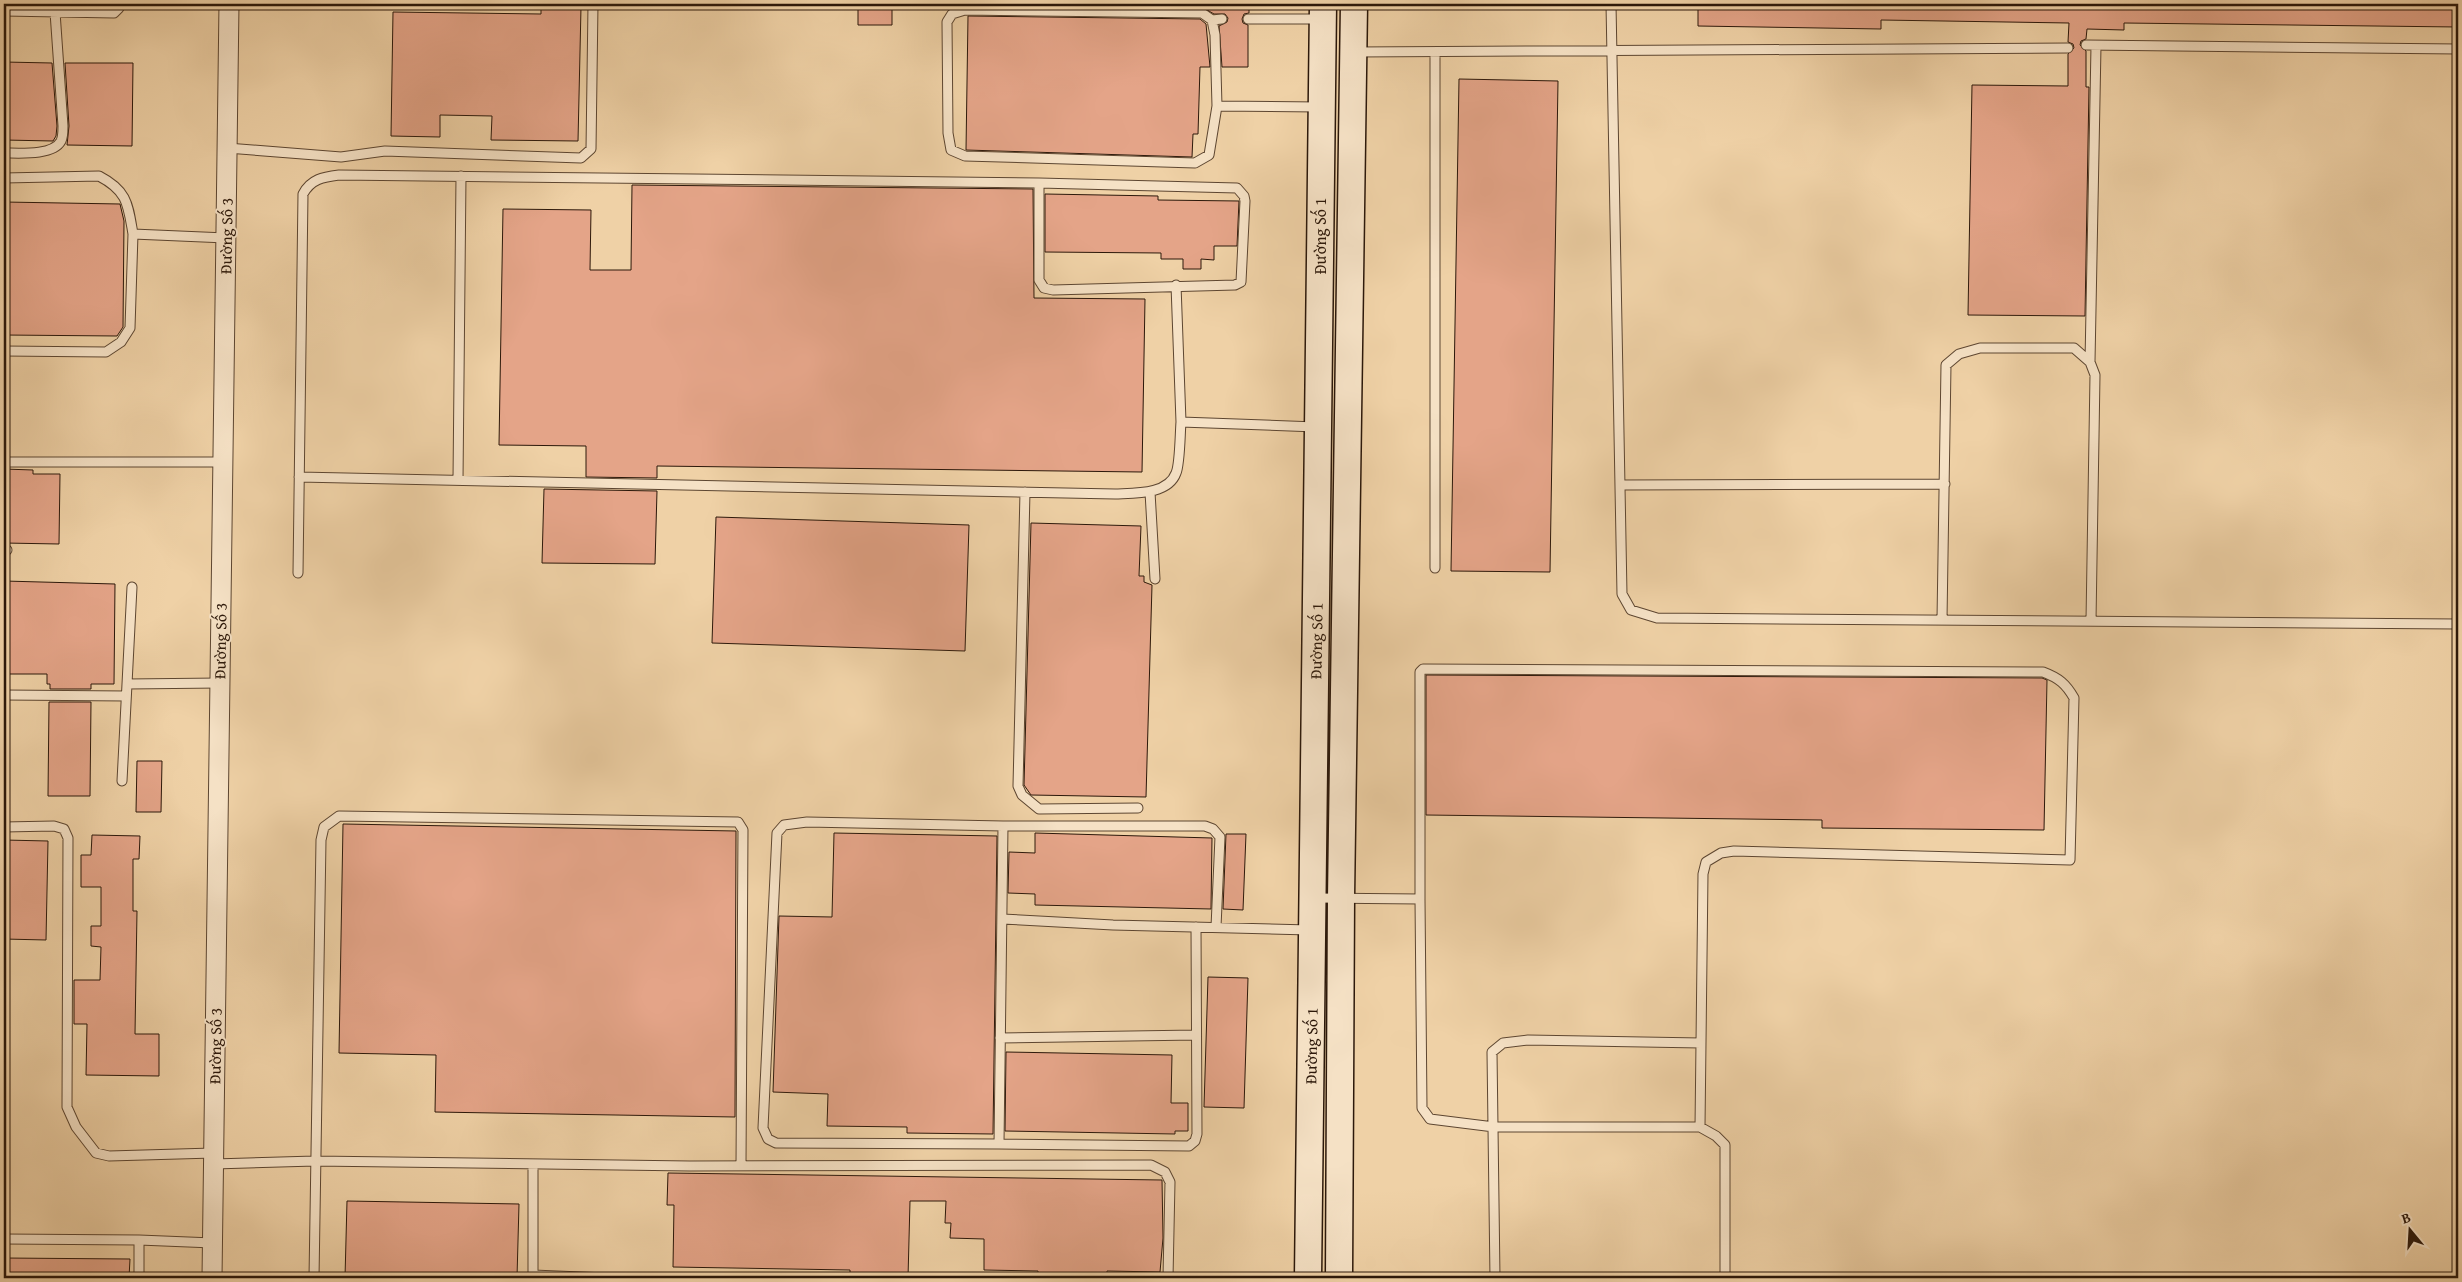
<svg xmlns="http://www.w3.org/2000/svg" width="2462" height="1282" viewBox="0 0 2462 1282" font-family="'Gentium Book Plus',serif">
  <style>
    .building { fill: #e4a488; stroke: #2c180a }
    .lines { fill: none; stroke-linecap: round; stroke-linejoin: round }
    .lane-casing { stroke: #5d4631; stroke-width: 11 }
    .street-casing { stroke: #5d4631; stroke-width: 21 }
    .secondary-casing { stroke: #2c180a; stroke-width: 29 }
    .lane { stroke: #f5e1c5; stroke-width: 9 }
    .street { stroke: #f5e1c5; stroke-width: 19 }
    .secondary { stroke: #f5e1c5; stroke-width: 26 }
    .labels { text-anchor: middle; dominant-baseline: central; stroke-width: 4; stroke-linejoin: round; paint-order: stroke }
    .street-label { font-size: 16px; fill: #2c180a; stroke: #f5e1c5 }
  </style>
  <rect width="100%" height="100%" fill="#efd1a6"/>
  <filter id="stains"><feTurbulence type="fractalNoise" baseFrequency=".004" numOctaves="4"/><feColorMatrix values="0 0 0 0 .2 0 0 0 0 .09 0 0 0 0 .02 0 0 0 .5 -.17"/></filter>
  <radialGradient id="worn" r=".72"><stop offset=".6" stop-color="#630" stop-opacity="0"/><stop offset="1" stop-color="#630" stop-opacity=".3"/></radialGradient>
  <path class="building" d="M858,4h34v21h-34z
    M1147,4h102v9l-5,1 -2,5 1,4 5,2v42h-26l-3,-41 8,-4 1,-4 -3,-4h-11l-12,-7 -55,-1z
    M1698,4h760v23l-334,-4v7l-37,-1 -1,10 -5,2 -1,4 6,6v36h3l-4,229 -117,-1 4,-230 96,1v-32l6,-6 -1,-4 -5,-2 1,-19 -188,-3v9l-183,-3z
    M541,6l40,1 -3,134 -87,-1 1,-24 -52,-1v22l-49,-1 2,-124 148,2z
    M968,16l232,3 6,5 4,43h-10l-2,67h-5l-1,23 -226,-7z
    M4,62l48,1 5,63 -1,10 -3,5 -49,-1z
    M65,63h68l-1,83 -65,-1 2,-19z
    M1459,79l99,2 -8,491 -99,-1z
    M632,185l401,4 1,109 111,1 -3,173 -485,-6v12l-71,-1v-31l-87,-1 4,-236 88,1 -1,60h41z
    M1045,194l113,2v4l81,1 -2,45h-23v14l-13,-1v10h-18v-10h-22v-6l-116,-1z
    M4,202l116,2 4,17 -1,106 -6,9 -113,-1z
    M4,469l29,1v4h27l-1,70 -55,-1z
    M544,489l113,2 -2,73 -113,-1z
    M716,517l253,8 -4,126 -253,-8z
    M1031,523l110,3 -2,50h5v6l8,3 -6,212 -115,-2 -7,-10z
    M4,581l111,3 -1,100h-23v5h-41v-5h-3v-10h-43z
    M1426,675l616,3 5,2 -3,150 -222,-2v-8l-396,-5z
    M49,702h42l-1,94h-42z
    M137,761h25l-1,51h-25z
    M343,824l393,7 -1,286 -300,-5 1,-57 -97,-2z
    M834,833l163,3 -4,298 -86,-1v-6l-80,-1 1,-32 -55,-2 6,-176 53,1z
    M1035,833l177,5 -1,71 -176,-4v-11l-27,-1 1,-41 26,1z
    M1226,834h20l-3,76 -20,-1z
    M92,835l48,1 -1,23h-6v52h4l-2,123h24v42l-73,-1 1,-51h-13v-44h26l1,-33 -10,-1v-20h10v-39h-20v-32h10z
    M4,840l44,1 -2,99 -42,-1z
    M1208,977l40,1 -4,130 -40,-1z
    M1006,1052l166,3 -1,48h17v28h-13v3l-170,-3z
    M668,1173l494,7 1,58 -3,34 -53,-1v7h-69v-7l-54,-1v-31l-34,-1 1,-15h-6l1,-22h-36l-2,77h-58v-8l-177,-3 1,-62h-7z
    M347,1201l172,3 -2,74h-172z
    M4,1258l126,1 -1,19h-125z"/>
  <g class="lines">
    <g class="lane-casing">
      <path id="lane" d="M1611,4l11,590 9,16 26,8 801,6
        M4,11l110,2 5,-5v-4
        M1248,19h73
        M1212,20l3,15 2,71 -8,49 -14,8 -230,-7 -14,-6 -3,-17 -1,-111 5,-8 13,-4 237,3 10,7 10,-1
        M2086,45l372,4
        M1356,52l712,-4
        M1435,52v516
        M1217,106l102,1
        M227,148l114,9 44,-6 196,7 10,-9 2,-145
        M4,153c14,0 49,3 57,-12 2,-4 2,-11 2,-15l-8,-114
        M4,178l95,-2c29,15 29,29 34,58
        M1176,285l5,137 135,5
        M4,351l102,1 15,-10 9,-14 3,-94 93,4
        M2090,362l6,-316
        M4,462h219
        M299,477l816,17c19,-1 53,1 61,-21 4,-9 4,-39 5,-51
        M458,480l3,-304
        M1620,485l325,-1
        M1025,492l-7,294 4,9 17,14 99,-1
        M1150,492l5,87
        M4,550h3
        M298,573l5,-379c8,-15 20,-17 36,-19l700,8 198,5 7,8 1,5 -4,81 -6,3 -182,5 -9,-2 -5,-8v-97
        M1942,620l4,-255 13,-11 21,-6h94l16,14 5,13 -4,246
        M127,684l93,-1
        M4,695l122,1
        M122,781l10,-194
        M4,827l50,-1 10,3 4,9 -1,269 9,20 20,26 13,3 104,-3
        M1315,898l105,1 2,209 8,11 64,8h206l16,9 9,9v133
        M1420,899v-227l3,-3 620,3c16,6 23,12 31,26l-4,162 -336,-9 -13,2 -15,9 -3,12 -3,253
        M1002,919l111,6 197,5
        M1196,927l1,207 -2,7 -6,5 -190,-2 4,-318h202l8,3 7,8 -4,90
        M1000,1038l196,-3
        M999,1144l-223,-1 -8,-4 -5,-11 14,-295 7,-8 23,-3 196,4
        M214,1164l101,-3 375,5 461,-1 14,7 5,10 -2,96
        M533,1165v110l73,3
        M4,1239l135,1 74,3
        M139,1278v-38
        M314,1278l7,-438 3,-13 15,-11 399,6 5,8 -2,336
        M1495,1278l-3,-226 11,-9 25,-3 173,3"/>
    </g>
    <g class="street-casing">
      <path id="street" d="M212,1278l17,-1274"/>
    </g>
    <g class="secondary-casing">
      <path id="secondary" d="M1308,1278l15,-1274
        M1339,1278l2,-380 13,-894"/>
    </g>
    <use href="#lane" class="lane"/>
    <use href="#street" class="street"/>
    <use href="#secondary" class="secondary"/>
  </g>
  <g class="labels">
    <g class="street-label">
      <text transform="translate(226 236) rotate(-89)">Đường Số 3</text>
      <text transform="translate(1320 236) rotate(-90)">Đường Số 1</text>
      <text transform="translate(220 641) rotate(-89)">Đường Số 3</text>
      <text transform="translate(1316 641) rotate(-89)">Đường Số 1</text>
      <text transform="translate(215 1046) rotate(-89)">Đường Số 3</text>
      <text transform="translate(1311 1046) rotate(-89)">Đường Số 1</text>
    </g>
  </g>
  <rect width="2462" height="1282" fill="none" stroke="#efd1a6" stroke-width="20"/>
  <rect x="5" y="5" width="2452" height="1272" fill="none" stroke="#2c180a" stroke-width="2.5"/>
  <rect x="10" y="10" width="2442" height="1262" fill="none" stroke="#2c180a"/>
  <g transform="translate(2410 1230) rotate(342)" stroke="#f5e1c5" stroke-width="4" paint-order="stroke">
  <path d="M0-4L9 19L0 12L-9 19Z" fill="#2c180a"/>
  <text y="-8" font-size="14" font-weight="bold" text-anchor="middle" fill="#2c180a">B</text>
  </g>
  <rect width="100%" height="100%" filter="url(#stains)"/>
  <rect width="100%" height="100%" fill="url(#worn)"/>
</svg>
